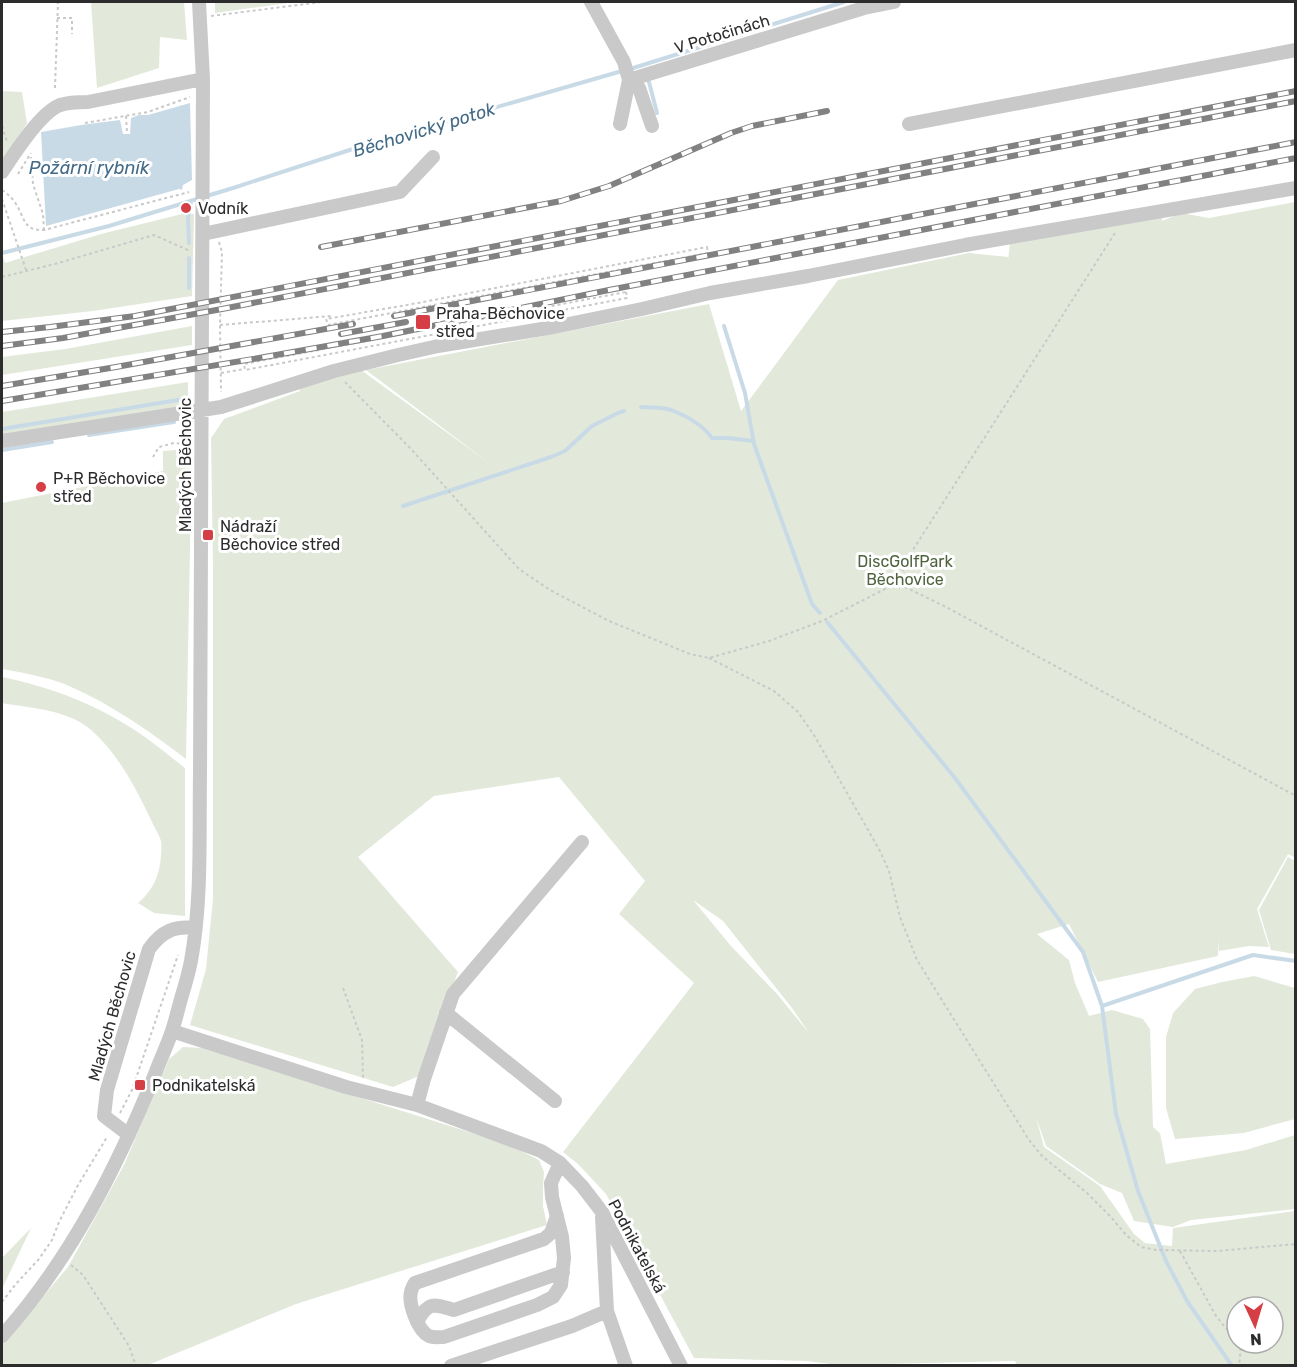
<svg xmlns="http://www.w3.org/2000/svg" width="1297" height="1367" viewBox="0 0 1297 1367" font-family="Rubik,sans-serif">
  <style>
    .green { fill: #e2e9db; fill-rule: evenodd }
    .water { fill: #c9dae7 }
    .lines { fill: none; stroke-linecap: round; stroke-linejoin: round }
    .stream { stroke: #c9dae7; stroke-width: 4 }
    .path { stroke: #c9c9c9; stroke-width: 2; stroke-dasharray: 3 3; stroke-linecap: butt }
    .minor { stroke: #c9c9c9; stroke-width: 14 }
    .rail-casing { stroke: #818181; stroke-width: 6 }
    .rail { stroke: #fff; stroke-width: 4; stroke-dasharray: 11; stroke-linecap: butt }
    .poi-dot { fill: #d43e44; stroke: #fff; stroke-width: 2 }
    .labels { text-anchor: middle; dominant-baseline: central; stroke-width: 6; stroke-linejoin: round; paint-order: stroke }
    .street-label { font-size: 16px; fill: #2c2c2c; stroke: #fff }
    .poi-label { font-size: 16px; fill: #2c2c2c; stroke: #fff; text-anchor: start }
    .park-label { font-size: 16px; fill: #4f633e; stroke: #fff }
    .water-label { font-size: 18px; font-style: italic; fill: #436a86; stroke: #fff }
  </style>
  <rect width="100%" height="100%" fill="#fff"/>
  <path class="green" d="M91,2h93l3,38 -27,-3 -1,31 -62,20z
    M215,2h80l-80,11z
    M2,91l20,1 5,31 -25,40z
    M1295,202l1,656 -8,-4 -31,55 12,38 -20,-1 -30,5v-12l-1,17 -120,26 -29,-58 -32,10 32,26 6,23 14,33 23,-6 31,9 7,10 3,98 7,6 6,31 80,-14 49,-15v74l-104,11 -18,7 -39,-6 -12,-28 -22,-9 -54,-38 -10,-29 8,30 56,39 34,48 11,9 27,3 1,-18 122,-17v154l-278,1 -2,-5 -176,4 -33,-4 -112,-3 -88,-164 -28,-30 -15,-12 131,-169 -75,-69 26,-33 -86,-104 -125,19 -76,61 100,115 -39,104 -26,11 -203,-62 16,-56 7,-70v-332l-2,-129 13,-19 76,-28 -1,-3 62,-18 128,93 -123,-93 343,-66 32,107 97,-131 131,-27 39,4v4l2,-19 153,-28 -1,7 19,-8 28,5zM693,900l30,21 69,87 17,25 -32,-39 -46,-48zM1237,1307h36v36h-36z
    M182,214h12l-2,82 -99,15 -91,10v-67l3,9 96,-29z
    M192,326v19l-190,30v-18l63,-8z
    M188,382v27l-186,29v-26z
    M188,449l3,46 -5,264c-37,-28 -75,-55 -117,-73 -21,-9 -45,-13 -67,-17v-166l161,-32v-20z
    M2,677c50,10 101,30 143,60 14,10 27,21 40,31v148l-31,-3 -16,-10c15,-12 22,-29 23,-48 0,-4 1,-10 0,-14 -2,-7 -7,-14 -10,-21 -15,-32 -36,-72 -65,-94 -24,-17 -57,-18 -84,-23z
    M1288,857l7,4v93l-24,-4 -12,-40z
    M1254,976l41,12v131l-51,14 -69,6 -9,-31v-71l7,-24 22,-24 27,-7z
    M183,1047l19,1 305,96 32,16 5,12 -1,16v18l4,19 -251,79 -148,61 -146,1v-21l66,-78 56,-102 45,-106z
    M31,1228l-29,61v-31z"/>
  <path class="water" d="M190,103l2,77 -9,5 -1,5 -3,-1 -133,37 -5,-94 40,-7 39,-5 3,14h7l1,-16 8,-3h9z"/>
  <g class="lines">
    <path class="stream" d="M630,69l214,-67
      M649,82l8,31
      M189,243l-1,-26 3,-16
      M2,253l107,-27 124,-38 132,-43 257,-74
      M189,258v30
      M724,326l21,67 9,51 58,160 8,9
      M641,407c10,1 21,0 30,3 16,6 31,14 41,28h16l25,3
      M2,429l182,-30
      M89,435l85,-13
      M2,450l50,-8
      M403,506l148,-49 14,-6 27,-25 26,-13 6,-2
      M827,622l128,156 128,174 19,54 14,108 22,77 28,70 21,40 45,65
      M1102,1006l151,-51 43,6"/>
    <path class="path" d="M211,16l111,-14
      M57,18h15v16
      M55,88l3,-86
      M126,116l1,16
      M2,120l1,10 4,11
      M85,123l63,-11 42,-15
      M31,157l2,27 10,30 1,16
      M18,174l13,-21
      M2,190c6,4 10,8 14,14 9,14 7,27 28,26l145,-38
      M2,199l24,71
      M219,242l3,10 -2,73 1,67
      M707,247l1,6 -380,72 -2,-6 92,-16z
      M2,277l53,-13 99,-29 36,16
      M626,292l1,6 -382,72 -1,-6z
      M220,325l112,-9 1,1
      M221,373l23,-4
      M345,382l66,67 108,120 31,21 59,31 81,33 19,4 60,-17 53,-20 75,-38 49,24 350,189
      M153,457l6,-10 15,-4 14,1
      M898,582l13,-29 204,-320
      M709,658l65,33 24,21 16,23 66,116 9,20 11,46 17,43 112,180 13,16 45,37 24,24 15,18 15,12 15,3 61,1 79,-7
      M343,988l19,52 1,39
      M120,1113l12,-23 46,-135
      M1180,1251l36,65 21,26
      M71,1265l12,10 46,71 7,20
      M2,1302l13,-17 24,-26 13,-19 7,-18 18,-35 30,-50
      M1238,1343l3,3 -2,20"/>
    <path class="minor" d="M591,2l33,60 5,18 -9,44
      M629,80l235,-72 30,-6
      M629,80l10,8 13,38
      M909,124l387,-74
      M2,172c12,-18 38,-59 58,-67 9,-3 18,-3 28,-3l115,-23
      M203,234l197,-42 33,-35
      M2,441l219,-34 113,-36 64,-16 40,-9 116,-19 88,-18 68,-16 98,-17 157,-31 331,-57
      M446,1013l109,88
      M172,1031l174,56 71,18 124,46 19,12 22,23 20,26 79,154
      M417,1105l7,-26 29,-85 129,-152
      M129,1135l-25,-19 3,-26 42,-141c13,-18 25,-23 46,-21
      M557,1216l-6,17 -7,6 -129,44c-1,1 -4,7 -4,9 -3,11 7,39 18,44 4,2 10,1 15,1l93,-32 16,-8 8,-12 3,-27 -2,-21 -10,-40 -1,-14 9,-20
      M602,1217l5,94 19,55
      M417,1322c11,-21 17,-18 37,-12l109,-38
      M2,1336c68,-76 115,-168 153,-262 5,-14 12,-28 17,-43 4,-12 7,-26 11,-39 3,-10 6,-21 8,-31 11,-61 8,-124 9,-186l3,-696 -4,-77
      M451,1366l121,-40 35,-15"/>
    <g class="rail-casing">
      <path id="rail" d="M321,247l240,-46 48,-15 122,-53 21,-7 75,-15
        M394,316l902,-174
        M2,332l48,-5 85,-11 1161,-225
        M341,334l65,-12
        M2,346l61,-8 159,-29 1074,-208
        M2,386l114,-19 237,-43
        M2,401l257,-43 124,-22 226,-46 687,-132"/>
    </g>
    <use href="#rail" class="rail"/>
  </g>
  <g class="poi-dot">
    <circle cx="186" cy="208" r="6"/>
    <rect x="415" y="314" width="16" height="16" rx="3"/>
    <circle cx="41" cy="487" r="6"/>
    <rect x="202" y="529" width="12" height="12" rx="3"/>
    <rect x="134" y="1079" width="12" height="12" rx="3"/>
  </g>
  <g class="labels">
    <g class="street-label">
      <text transform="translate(722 34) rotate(-17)">V Potočinách</text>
      <text transform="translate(185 465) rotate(-90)">Mladých Běchovic</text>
      <text transform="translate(112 1016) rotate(-74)">Mladých Běchovic</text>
      <text transform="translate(637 1246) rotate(62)">Podnikatelská</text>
    </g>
    <g class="poi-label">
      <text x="198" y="208">Vodník</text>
      <text x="436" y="313">Praha-Běchovice<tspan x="436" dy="18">střed</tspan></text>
      <text x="53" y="478">P+R Běchovice<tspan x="53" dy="18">střed</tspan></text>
      <text x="220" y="526">Nádraží<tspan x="220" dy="18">Běchovice střed</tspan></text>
      <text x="152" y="1085">Podnikatelská</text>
    </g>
    <g class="park-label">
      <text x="905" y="561">DiscGolfPark<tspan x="905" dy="18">Běchovice</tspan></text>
    </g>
    <g class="water-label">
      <text transform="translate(424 130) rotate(-17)">Běchovický potok</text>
      <text x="89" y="168">Požární rybník</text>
    </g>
  </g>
  <rect width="1297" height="1367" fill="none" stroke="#2c2c2c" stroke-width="6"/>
  <g transform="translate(1255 1325) rotate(176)"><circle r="28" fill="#ffffff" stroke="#ababab" stroke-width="1.5"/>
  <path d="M0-4.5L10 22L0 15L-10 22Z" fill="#d43e44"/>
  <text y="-9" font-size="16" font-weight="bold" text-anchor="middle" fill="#2c2c2c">N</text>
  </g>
</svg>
